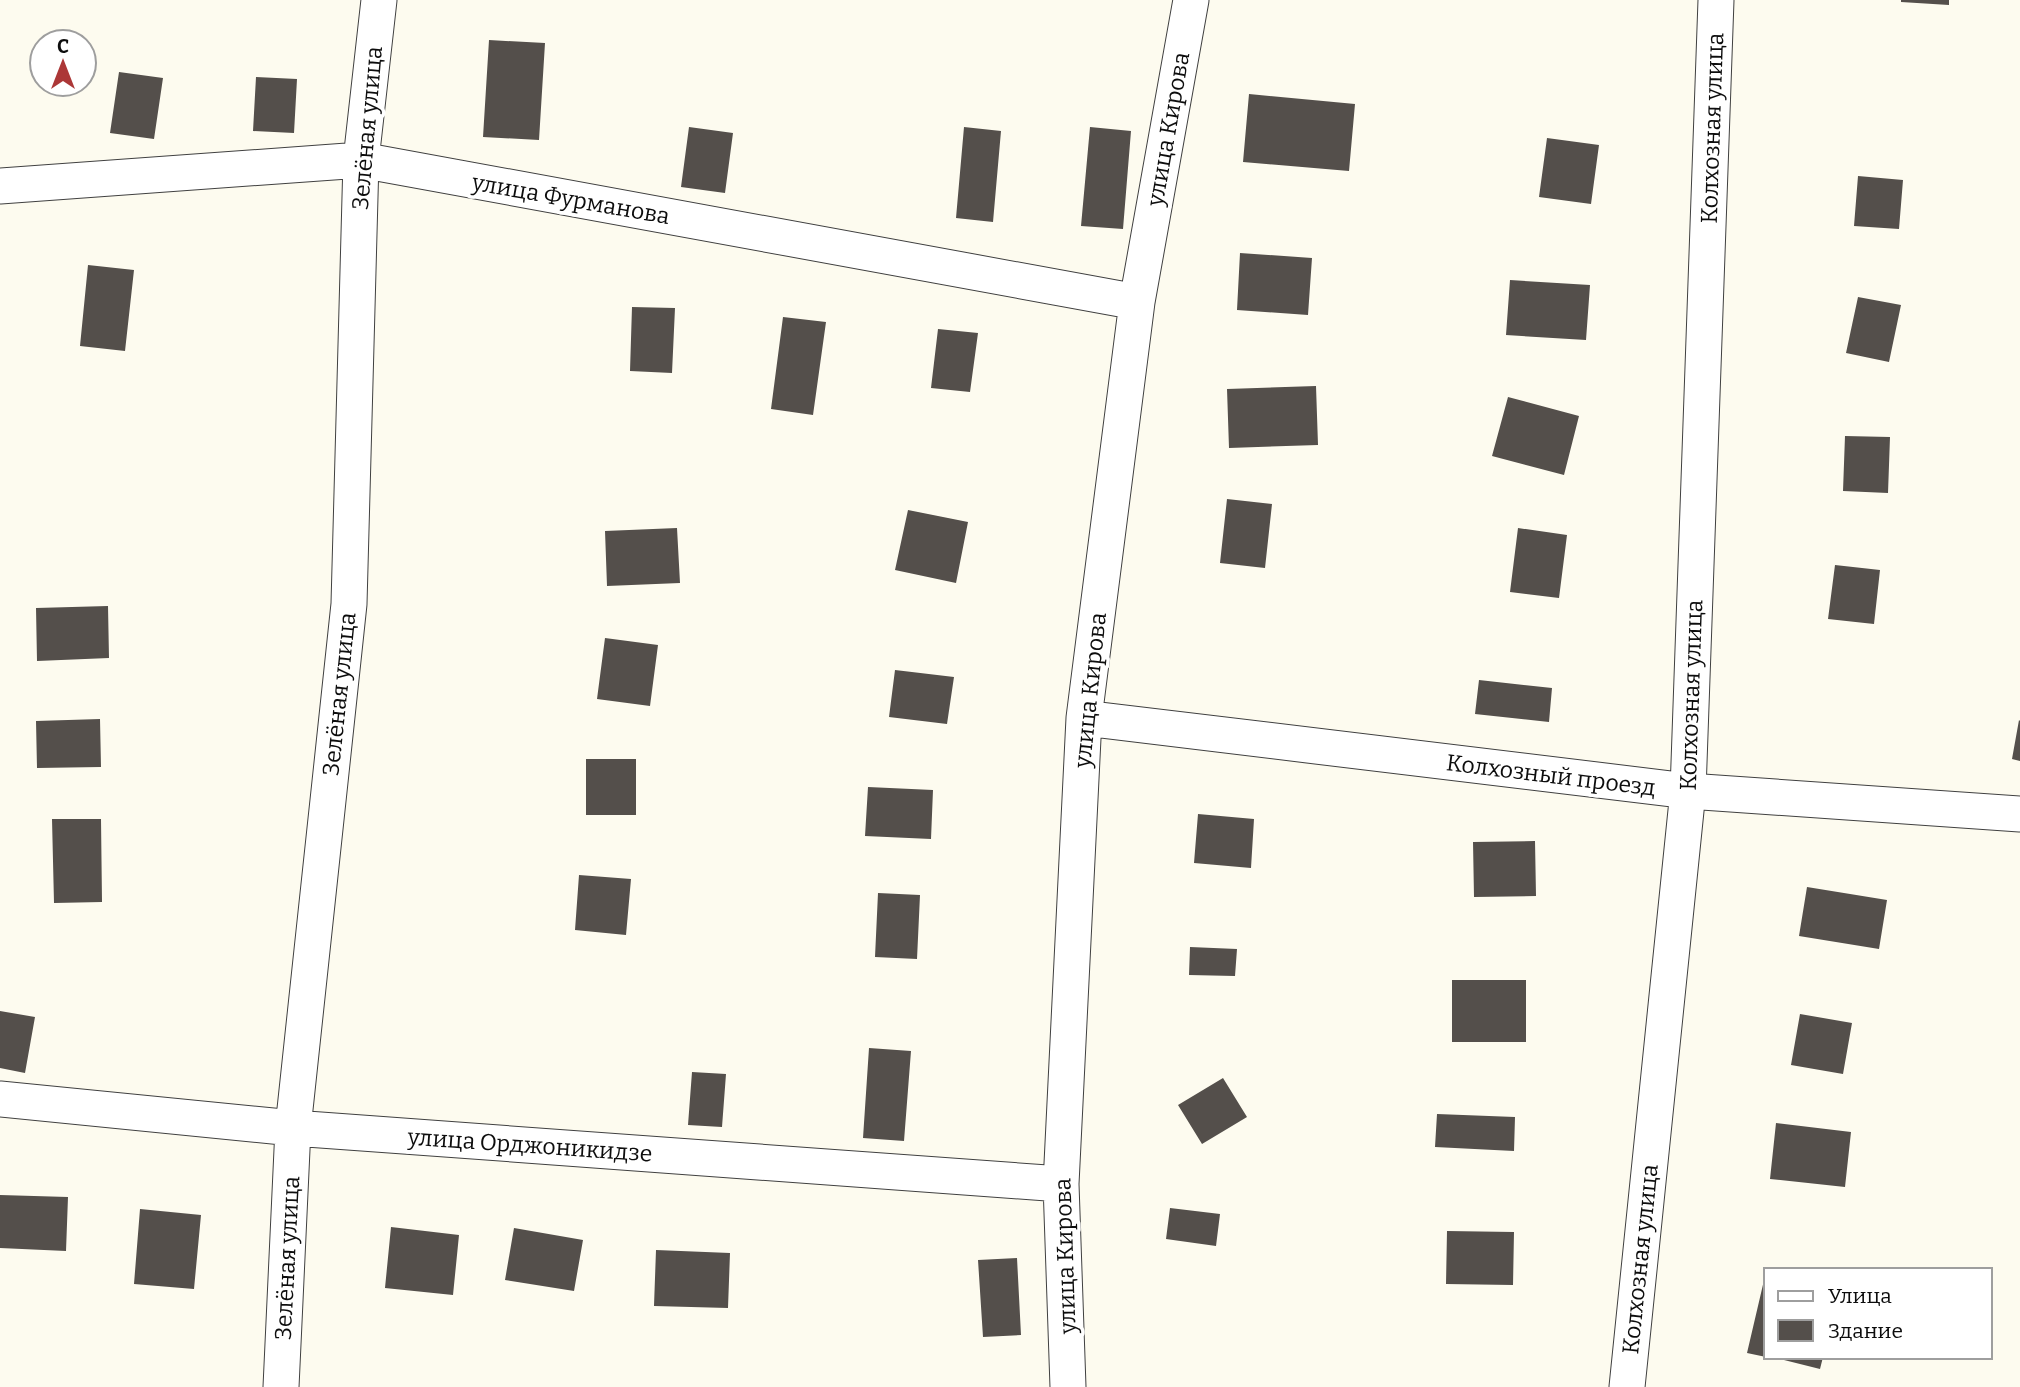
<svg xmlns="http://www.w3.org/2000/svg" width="2020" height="1387" viewBox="0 0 2020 1387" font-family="Bitter,serif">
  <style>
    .building { fill: #544f4b }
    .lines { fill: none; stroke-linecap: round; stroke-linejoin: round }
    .street-casing { stroke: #404040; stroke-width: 37 }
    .street { stroke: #fff; stroke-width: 35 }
    .labels { text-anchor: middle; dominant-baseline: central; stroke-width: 7; stroke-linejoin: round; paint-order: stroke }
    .street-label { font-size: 23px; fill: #0d0d0d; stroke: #fff }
  </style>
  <rect width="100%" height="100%" fill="#fdfbef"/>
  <path class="building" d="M1901,0h48v5l-48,-3z
    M489,40l56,3 -6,97 -56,-3z
    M119,72l44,6 -9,61 -44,-6z
    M256,77l41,2 -3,54 -41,-2z
    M1249,94l106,10 -6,67 -106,-9z
    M689,127l44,6 -8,60 -44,-6z
    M964,127l37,4 -8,91 -37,-4z
    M1090,127l41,4 -8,98 -42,-3z
    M1547,138l52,7 -8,59 -52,-7z
    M1858,176l45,4 -4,49 -45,-3z
    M1240,253l72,5 -4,57 -71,-5z
    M88,265l46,5 -9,81 -45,-5z
    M1510,280l80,5 -4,55 -80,-5z
    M1858,297l43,8 -12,57 -43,-9z
    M632,307l43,1 -3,65 -42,-2z
    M783,317l43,5 -13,93 -42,-6z
    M938,329l40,4 -8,59 -39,-4z
    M1316,386l2,59 -89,3 -2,-59z
    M1508,397l71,19 -15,59 -72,-19z
    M1845,436l45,1 -2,56 -45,-2z
    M1227,499l45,5 -7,64 -45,-5z
    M908,510l60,12 -12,61 -61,-13z
    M677,528l3,55 -73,3 -2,-55z
    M1518,528l49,7 -8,63 -49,-6z
    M1835,565l45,5 -6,54 -46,-5z
    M108,606l1,52 -72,3 -1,-53z
    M605,638l53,7 -8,61 -53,-7z
    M895,670l59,7 -7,47 -58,-7z
    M1479,680l73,8 -3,34 -74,-8z
    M100,719l1,48 -64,1 -1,-47z
    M2019,720l1,1v40l-8,-2z
    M586,759h50v56h-50z
    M868,787l65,3 -2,49 -66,-3z
    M1198,814l56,5 -3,49 -57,-5z
    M52,819h49l1,83 -48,1z
    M1535,841l1,55 -62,1 -1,-55z
    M579,875l52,4 -5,56 -51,-5z
    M1807,887l80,13 -8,49 -80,-13z
    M878,893l42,2 -3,64 -42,-2z
    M1190,947l47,2 -2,27 -46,-1z
    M1452,980h74v62h-74z
    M0,1011l35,6 -10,56 -25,-5z
    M1800,1014l52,9 -9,51 -52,-9z
    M869,1048l42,3 -7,90 -41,-3z
    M692,1072l34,2 -4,53 -34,-2z
    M1223,1078l24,39 -45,27 -24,-39z
    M1437,1114l78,3 -1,34 -79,-4z
    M1776,1123l75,9 -6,55 -75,-8z
    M0,1195l68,2 -2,54 -66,-3z
    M1170,1208l50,6 -4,32 -50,-7z
    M140,1209l61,6 -7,74 -60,-5z
    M391,1227l68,8 -6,60 -68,-7z
    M514,1228l69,12 -9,51 -69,-11z
    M1447,1231l67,1 -1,53 -67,-1z
    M656,1250l74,3 -2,55 -74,-2z
    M1017,1258l4,77 -38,2 -5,-77z
    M1765,1276h1v81l-19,-4z
    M1772,1357h51l-3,12z"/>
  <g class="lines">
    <g class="street-casing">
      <path id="street" d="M0,186l361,-26 776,142
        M1084,718l604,73 332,23
        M0,1099l293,29 768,56
        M281,1387l12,-259 56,-524 12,-444 18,-160
        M1068,1387l-7,-203 23,-466 53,-416 54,-302
        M1627,1387l61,-596 28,-791"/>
    </g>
    <use href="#street" class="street"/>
  </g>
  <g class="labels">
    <g class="street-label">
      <text transform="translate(367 128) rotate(-85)">Зелёная улица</text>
      <text transform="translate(1712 128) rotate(-88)">Колхозная улица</text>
      <text transform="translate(1168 129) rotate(-80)">улица Кирова</text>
      <text transform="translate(571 199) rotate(10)">улица Фурманова</text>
      <text transform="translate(1090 690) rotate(-84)">улица Кирова</text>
      <text transform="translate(339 694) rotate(-84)">Зелёная улица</text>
      <text transform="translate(1691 695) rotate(-88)">Колхозная улица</text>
      <text transform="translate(1551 775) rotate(7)">Колхозный проезд</text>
      <text transform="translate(530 1145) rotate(4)">улица Орджоникидзе</text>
      <text transform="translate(1065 1256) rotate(-92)">улица Кирова</text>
      <text transform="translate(287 1258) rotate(-87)">Зелёная улица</text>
      <text transform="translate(1640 1259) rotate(-84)">Колхозная улица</text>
    </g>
  </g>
  <rect x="1764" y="1268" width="228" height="91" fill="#ffffff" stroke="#9e9e9e" stroke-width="2"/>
  <rect x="1778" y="1291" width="35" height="10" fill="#ffffff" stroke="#9e9e9e" stroke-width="2"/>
  <text x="1828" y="1303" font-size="21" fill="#0d0d0d">Улица</text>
  <rect x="1778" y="1320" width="35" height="21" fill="#544f4b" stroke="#9e9e9e" stroke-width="2"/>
  <text x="1828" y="1338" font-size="21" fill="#0d0d0d">Здание</text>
  <g transform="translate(63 63)"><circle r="33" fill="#ffffff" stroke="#9e9e9e" stroke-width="2"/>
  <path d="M0-5L12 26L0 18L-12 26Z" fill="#ac3737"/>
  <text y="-10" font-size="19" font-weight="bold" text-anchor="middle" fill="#0d0d0d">С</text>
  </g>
</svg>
